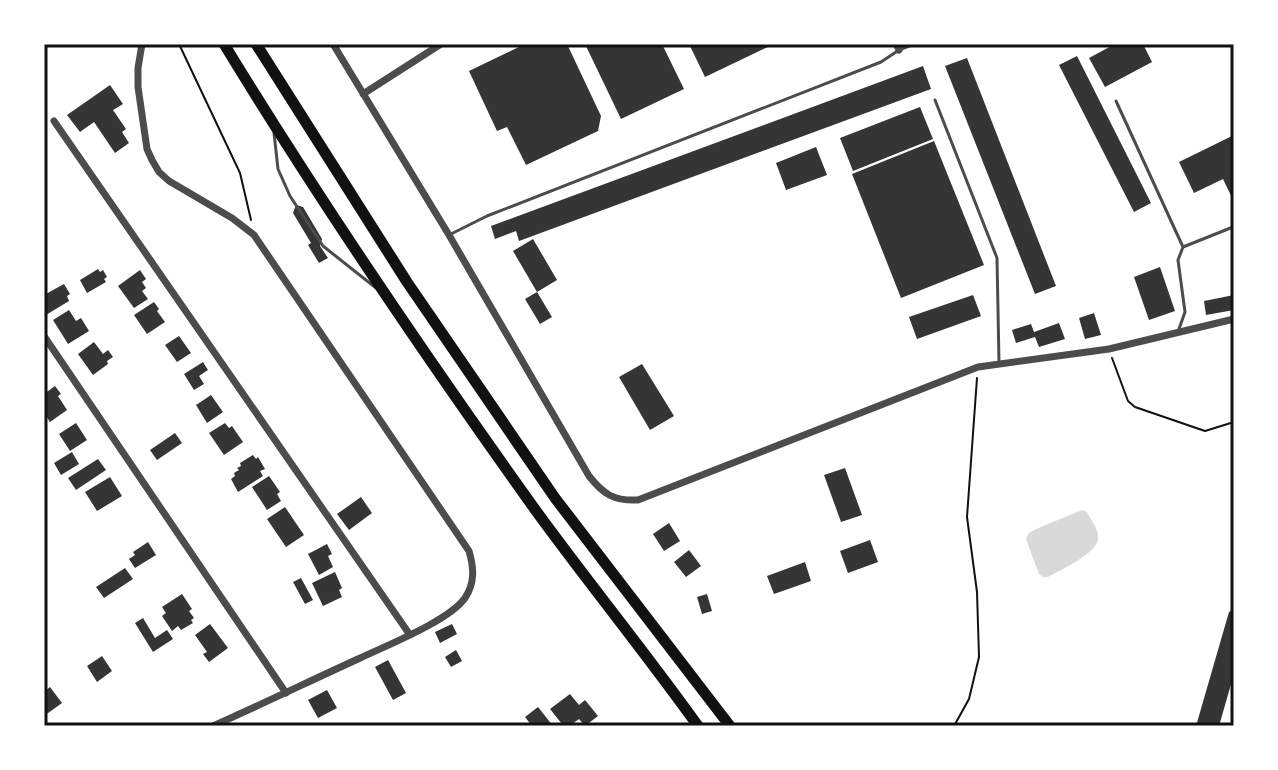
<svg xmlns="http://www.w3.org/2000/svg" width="1278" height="770" viewBox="0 0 1278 770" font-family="Roboto,sans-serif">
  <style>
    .water { fill: #d9d9d9 }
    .building { fill: #353535 }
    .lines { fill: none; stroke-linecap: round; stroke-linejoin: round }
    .path { stroke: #111; stroke-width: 2 }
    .service { stroke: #4c4c4c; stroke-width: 3 }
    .minor { stroke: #4c4c4c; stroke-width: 7 }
    .trunk { stroke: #111; stroke-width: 11 }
    .neatline { fill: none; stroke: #111; stroke-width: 3 }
  </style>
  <rect width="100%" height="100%" fill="#fff"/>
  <path class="water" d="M1082,510l5,2c3,7 11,16 11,24 3,16 -38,34 -50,41h-5l-4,-3 -13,-35 3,-6 7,-4z"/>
  <path class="building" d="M525,44h42l34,72 -3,15 -72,34 -19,-38 -10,4 -28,-60z
    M585,44h77l22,45 -63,30z
    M689,44h85l-69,33z
    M1115,44h28l9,18 -47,25 -16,-29z
    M1077,56l74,147 -17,9 -75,-147z
    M967,58l89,228 -21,8 -90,-228z
    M923,66l8,23 -412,152 -3,-10 -21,8 -4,-13z
    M110,85l13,19 -10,6 13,19 -4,3 7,11 -14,10 -21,-31 -14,10 -13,-17z
    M920,107l13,32 -80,32 -13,-33z
    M1234,135v67l-11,-23 -29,14 -15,-31z
    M934,141l50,124 -83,33 -49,-124z
    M816,147l11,28 -41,15 -10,-27z
    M296,205l7,2 19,32 -2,7 8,12 -9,5 -11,-18 3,-2 -18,-30z
    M533,239l24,41 -20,12 -24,-41z
    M1160,267l15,44 -26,9 -15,-43z
    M98,269l2,3 3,-2 4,7 -3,2 2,3 -19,11 -7,-13z
    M140,270l6,9 -4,3 4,6 -4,3 6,8 -14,9 -16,-22z
    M64,284l6,10 -3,2 2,5 -23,14 -2,-3v-17z
    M537,292l15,25 -12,7 -15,-25z
    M973,295l8,21 -64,23 -8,-22z
    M1234,295v15l-28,5 -2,-14z
    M154,302l5,7 -2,2 8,11 -18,12 -13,-19z
    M69,310l7,11 5,-3 8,13 -21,13 -15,-24z
    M1094,313l7,22 -16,4 -6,-21z
    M1059,323l6,16 -26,8 -4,-10 -19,6 -4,-13 19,-6 3,8z
    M179,336l12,17 -14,9 -12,-17z
    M94,342l9,12 5,-4 5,7 -6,4 1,3 -15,11 -15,-21z
    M203,362l5,8 -9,6 5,8 -10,6 -10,-16z
    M642,364l32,52 -24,14 -31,-53z
    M55,386l6,8 -3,2 9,14 -17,12 -6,-9v-19z
    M211,395l12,17 -16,11 -11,-18z
    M76,423l11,17 -17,11 -11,-17z
    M225,423l4,5 3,-2 11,16 -19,13 -15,-22z
    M175,433l7,10 -25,17 -7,-10z
    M72,452l7,12 -18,11 -7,-12z
    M253,455l3,4 2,-2 7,12 -5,2 3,5 -25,16 -7,-13 4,-3 -1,-3 5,-3 -2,-2 4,-2 -1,-3z
    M98,459l8,11 -30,20 -8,-12z
    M845,468l17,47 -21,7 -17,-47z
    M269,476l11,16 -3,2 4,7 -14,9 -15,-23z
    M110,477l12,19 -25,15 -12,-19z
    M361,497l11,16 -23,17 -12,-16z
    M285,507l19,28 -18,12 -19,-28z
    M669,523l11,18 -16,10 -11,-17z
    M870,540l8,22 -30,11 -8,-22z
    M148,542l8,13 -21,13 -6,-9 6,-4 -2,-3z
    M327,544l5,10 -4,2 5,11 -14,8 -11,-21z
    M689,550l12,16 -15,11 -12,-15z
    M805,562l6,19 -37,13 -7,-18z
    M125,568l8,11 -29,19 -8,-11z
    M335,572l7,16 -3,2 3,7 -19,9 -11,-23z
    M301,578l12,22 -8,4 -12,-22z
    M182,594l10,15 -3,2 5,7 -3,2 2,3 -12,7 -3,-4 -6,5 -10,-15 4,-3 -4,-6z
    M707,594l5,17 -10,3 -5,-17z
    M1234,609v65l-15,52h-23l33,-114z
    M143,618l12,20 12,-8 6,9 -20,13 -18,-29z
    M210,624l18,24 -19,14 -6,-8 4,-2 -12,-17z
    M452,624l5,10 -17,9 -5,-11z
    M456,650l6,11 -11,6 -6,-10z
    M102,656l10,15 -15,11 -10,-16z
    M388,660l18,33 -13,7 -18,-33z
    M50,687l12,16 -18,13v-24z
    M327,690l10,18 -19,10 -10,-18z
    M570,694l9,11 6,-5 13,16 -13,10 -6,-7 -7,5 2,2h-15l3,-2 -12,-15z
    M538,707l15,19h-21l-7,-9z"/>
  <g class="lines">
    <path class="path" d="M179,44l61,129 11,47
      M1112,358l16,43 7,6 70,24 29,-9
      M954,726l15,-27 10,-42 -2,-65 -10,-75 10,-139"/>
    <path class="service" d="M44,46l3,-2
      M935,100l62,158 2,105
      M1116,101l67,146 -5,13 7,52 -6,17
      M274,133l4,36 12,27 33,50 53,42
      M449,235l38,-19 394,-154 18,-12 15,-6
      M1183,247l50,-20"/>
    <path class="minor" d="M142,44l-4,24v19l9,62 5,11 7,12 10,9 63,37 22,17 215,316c5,17 6,32 -4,47 -16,23 -80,48 -107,61 -48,22 -96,45 -145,67
      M333,44l116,191 140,241c15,19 25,25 49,24l340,-133 131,-18 125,-30
      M896,44l3,6
      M363,94l78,-50
      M54,121l356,514
      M44,336l242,357"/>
    <path class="trunk" d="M224,44c97,159 202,313 310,464 53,73 111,144 164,218
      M256,44l151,238 148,216 175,228"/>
  </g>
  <rect width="1278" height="770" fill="none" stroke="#ffffff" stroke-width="92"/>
  <rect x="46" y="46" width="1186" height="678" class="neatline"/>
</svg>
